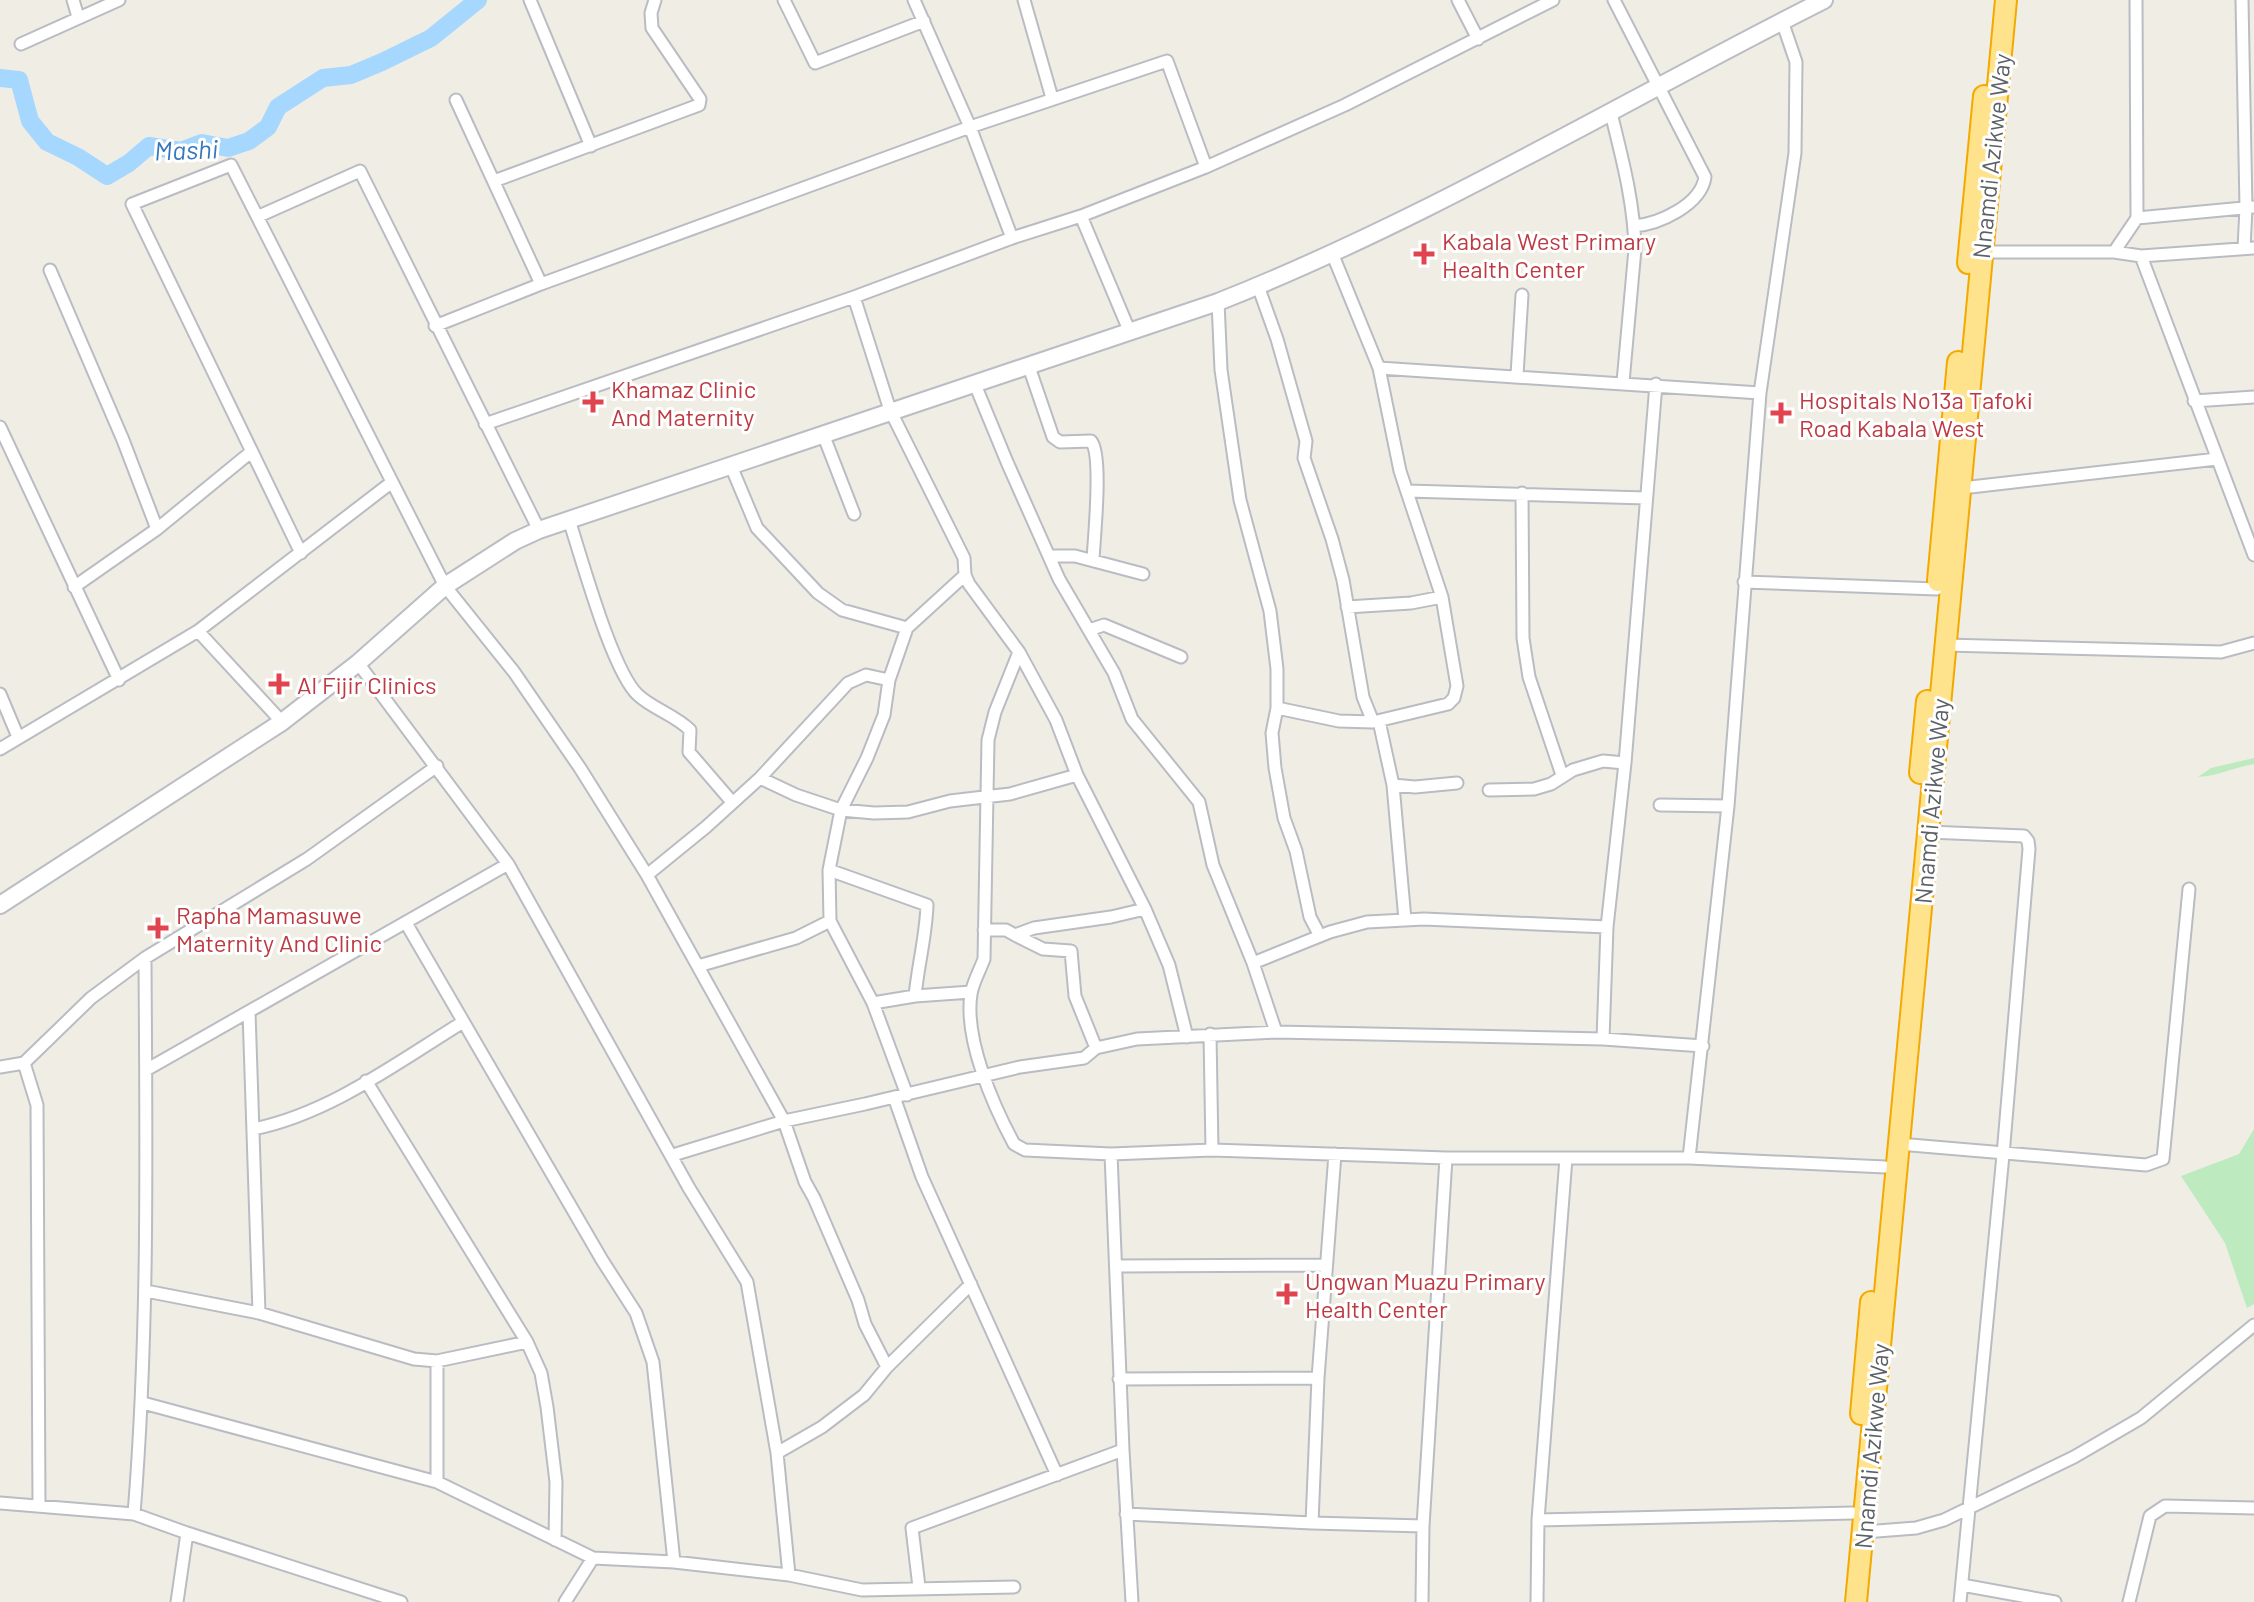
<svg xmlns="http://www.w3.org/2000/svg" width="2254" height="1602" viewBox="0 0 2254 1602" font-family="Barlow,sans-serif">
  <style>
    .green { fill: #beeabf }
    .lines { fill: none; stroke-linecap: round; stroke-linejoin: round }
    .river { stroke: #a5d7ff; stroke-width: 18 }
    .street-casing { stroke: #b9bcc2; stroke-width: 15 }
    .secondary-casing { stroke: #babec4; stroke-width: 20 }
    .highway-casing { stroke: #f4a900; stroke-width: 24 }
    .street { stroke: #fff; stroke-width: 11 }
    .secondary { stroke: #fff; stroke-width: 16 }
    .highway { stroke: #ffe38c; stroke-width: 20 }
    .health-dot { fill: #e0444e; stroke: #fff; stroke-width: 3 }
    .labels { text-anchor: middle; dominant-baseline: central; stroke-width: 6; stroke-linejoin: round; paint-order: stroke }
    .street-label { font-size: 24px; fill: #5c6166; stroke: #fff }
    .health-label { font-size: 24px; fill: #be3a42; stroke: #fff; text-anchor: start }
    .water-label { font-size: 26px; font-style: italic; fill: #3778bc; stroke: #fff }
  </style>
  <rect width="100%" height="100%" fill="#f0eee4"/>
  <path class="green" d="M2254,758v6c-20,3 -35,12 -56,13l13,-9z
    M2254,1129v175l-7,4 -22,-65 -44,-67 58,-22z"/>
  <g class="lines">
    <path class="river" d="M0,78l19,2 11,41 17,21 31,15 29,19 22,-13 20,-17 32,5 21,-8 26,5 21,-7 19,-14 10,-20 45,-29 28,-3 31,-13 49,-24 47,-38"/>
    <g class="street-casing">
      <path id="street" d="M73,0l5,17
        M530,0l61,146
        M784,0l31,63 109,-42
        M914,0l56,127 42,111
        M1024,0l28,98
        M1458,0l20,39
        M1614,0l91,177c-4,28 -46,47 -71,49
        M2242,0l4,208 -2,40
        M21,44l98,-44
        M456,100l85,184
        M1611,113c11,45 23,89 24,136l-12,133
        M494,181l205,-76 1,-6 -48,-71 -1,-15 4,-13
        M259,216l101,-45 179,359
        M1081,216l48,114
        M2137,218l117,-11
        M1982,252h132l27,4 113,-8
        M2114,252l23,-34 -1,-218
        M2141,256l113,299
        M50,270l73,170 34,89
        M1258,286l19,53 29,102 -2,17 28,81 11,41 20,117 10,25
        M854,297l36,113 74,148 1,17 4,9 50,68 37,68 21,55 68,134 24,56 18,72
        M1218,302l3,68 19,130 30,111 7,58v39l-5,25 3,35 9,50 12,33 14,66 10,19
        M435,326l106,-42 429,-157 197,-66 39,106
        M1028,364l25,73 7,5 31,-1c12,14 3,97 2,119
        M1379,368l381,25
        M1517,375l5,-80
        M974,382l33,80 52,117 55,94 18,46 67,83 14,63 40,98 23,69
        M2194,401l60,-4
        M485,424l369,-127 158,-59 69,-22 125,-49 139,-62 208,-105
        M0,427l119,253
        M823,434l31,80
        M731,466l26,62 61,65 24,17 65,18
        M1962,488l255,-29
        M1408,491l238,7
        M1522,493l1,145 6,39 33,98
        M569,520c13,39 43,151 69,175 15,14 37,20 52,35l-1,22 43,50
        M301,553l-169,-349 99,-39 214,421 69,86 66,96 67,107 137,246 21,61 9,16 44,102 7,24 22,43
        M1050,556h25l68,18
        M1744,582l193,7
        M74,587l83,-58 94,-77
        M1347,607l64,-4 31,-6
        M1089,630l15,-5 77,32
        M198,631l84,91
        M1945,645l276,7 33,-9
        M1019,652l-24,60 -7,28 -4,219c-4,11 -11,23 -13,35 -7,45 22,111 43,150l11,6 86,4 101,-4 234,8h243l196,9
        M358,663l150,201 181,324 58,94 30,171 12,122
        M0,694l18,43
        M1277,708l62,13 34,1 75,-18 6,-6 3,-12 -15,-89 -42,-126 -21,-103 -47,-115
        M1379,721l14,64 12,135
        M0,749l198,-118 194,-149
        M760,778l36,17 45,15 33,3 34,-1 42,-11 60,-7 67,-19
        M1393,785l22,2 42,-4
        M1489,790l45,-1 17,-5 22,-14 30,-9 22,2
        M1660,805l68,1
        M1929,832l95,4 4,5 1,8 -26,306 -43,447
        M829,870l98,35c-1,31 -9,60 -12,91
        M647,875l59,-48 54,-49 88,-95 18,-8 23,5
        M406,923l196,337 34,53 17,49 21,200
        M984,930h22l9,5 19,-7 77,-11 34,-8
        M1015,935l28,14 28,2 4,45 21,52
        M1253,963l77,-31 37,-10 57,-3 183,8
        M698,966l98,-28 34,-17
        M873,1003l42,-7 56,-4
        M249,1012l10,301
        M1210,1034l2,116
        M1603,1039l4,-112 18,-164 31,-379
        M24,1063l13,42 2,401
        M0,1067l24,-4 67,-65 54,-40 162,-99 130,-93
        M146,1070l362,-206
        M366,1081l161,261 14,31 6,34 9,75 -1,58
        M907,1095l-34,-92 -43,-82 -1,-51 12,-60 26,-52 17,-43 5,-35 18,-52 58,-53
        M894,1097l28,80 135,298
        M253,1129c76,-15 145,-67 210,-107
        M1899,1144l247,21 17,-6 26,-270
        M1111,1154l12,296 9,152
        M673,1155l111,-34 81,-17 155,-37 64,-9 12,-10 41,-9 139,-7 327,7 100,7
        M1689,1158l39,-352 32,-413 35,-240 1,-91 -14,-41
        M1117,1266l209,-1
        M146,1291l113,22 155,46 23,2 90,-19
        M437,1361v121
        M1119,1379l199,-1
        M143,1403l294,79 156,76 81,4 115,13 73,15 152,-3
        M777,1453l45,-26 42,-32 23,-28 84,-83
        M0,1503l134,11 53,19 214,69
        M134,1514c15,-185 12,-370 11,-556
        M1126,1514l186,9 111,3
        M1538,1520l315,-7
        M1312,1523l6,-145 17,-224
        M1864,1532l52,-4 28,-8 130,-63 67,-39 113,-93
        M1962,1585l93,17
        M919,1587l-7,-59 211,-78
        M177,1602l10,-69
        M565,1602l28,-44
        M1422,1602l1,-76 23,-368
        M1537,1602l1,-82 28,-362
        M2129,1602l21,-86 15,-10 89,2"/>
    </g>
    <g class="secondary-casing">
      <path id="secondary" d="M0,905l282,-183 76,-59 87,-77 70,-45 24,-11 679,-228c210,-83 405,-201 606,-302"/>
    </g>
    <g class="highway-casing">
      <path id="highway" d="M1968,263l16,-167
        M1938,581l20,-219
        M1920,773l7,-72
        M1861,1414l10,-112
        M1856,1602l150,-1602"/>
    </g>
    <use href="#street" class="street"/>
    <use href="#secondary" class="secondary"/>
    <use href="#highway" class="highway"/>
  </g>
  <g class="health-dot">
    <path d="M1420 242h8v8h8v8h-8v8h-8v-8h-8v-8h8z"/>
    <path d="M589 390h8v8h8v8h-8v8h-8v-8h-8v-8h8z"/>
    <path d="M1777 401h8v8h8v8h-8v8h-8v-8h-8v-8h8z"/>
    <path d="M275 672h8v8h8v8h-8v8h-8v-8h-8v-8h8z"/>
    <path d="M154 916h8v8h8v8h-8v8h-8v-8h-8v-8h8z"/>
    <path d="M1283 1282h8v8h8v8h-8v8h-8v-8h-8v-8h8z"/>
  </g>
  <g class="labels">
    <g class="street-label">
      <text transform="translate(1991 156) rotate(-84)">Nnamdi Azikwe Way</text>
      <text transform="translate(1931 801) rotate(-85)">Nnamdi Azikwe Way</text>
      <text transform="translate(1871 1446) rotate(-85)">Nnamdi Azikwe Way</text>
    </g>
    <g class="health-label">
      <text x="1442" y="240">Kabala West Primary<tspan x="1442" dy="28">Health Center</tspan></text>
      <text x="611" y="388">Khamaz Clinic<tspan x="611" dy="28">And Maternity</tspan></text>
      <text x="1799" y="399">Hospitals No13a Tafoki<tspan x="1799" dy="28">Road Kabala West</tspan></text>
      <text x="297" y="684">Al Fijir Clinics</text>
      <text x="176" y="914">Rapha Mamasuwe<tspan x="176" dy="28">Maternity And Clinic</tspan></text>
      <text x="1305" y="1280">Ungwan Muazu Primary<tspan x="1305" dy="28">Health Center</tspan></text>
    </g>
    <g class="water-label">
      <text transform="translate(186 149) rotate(-2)">Mashi</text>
    </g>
  </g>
</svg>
